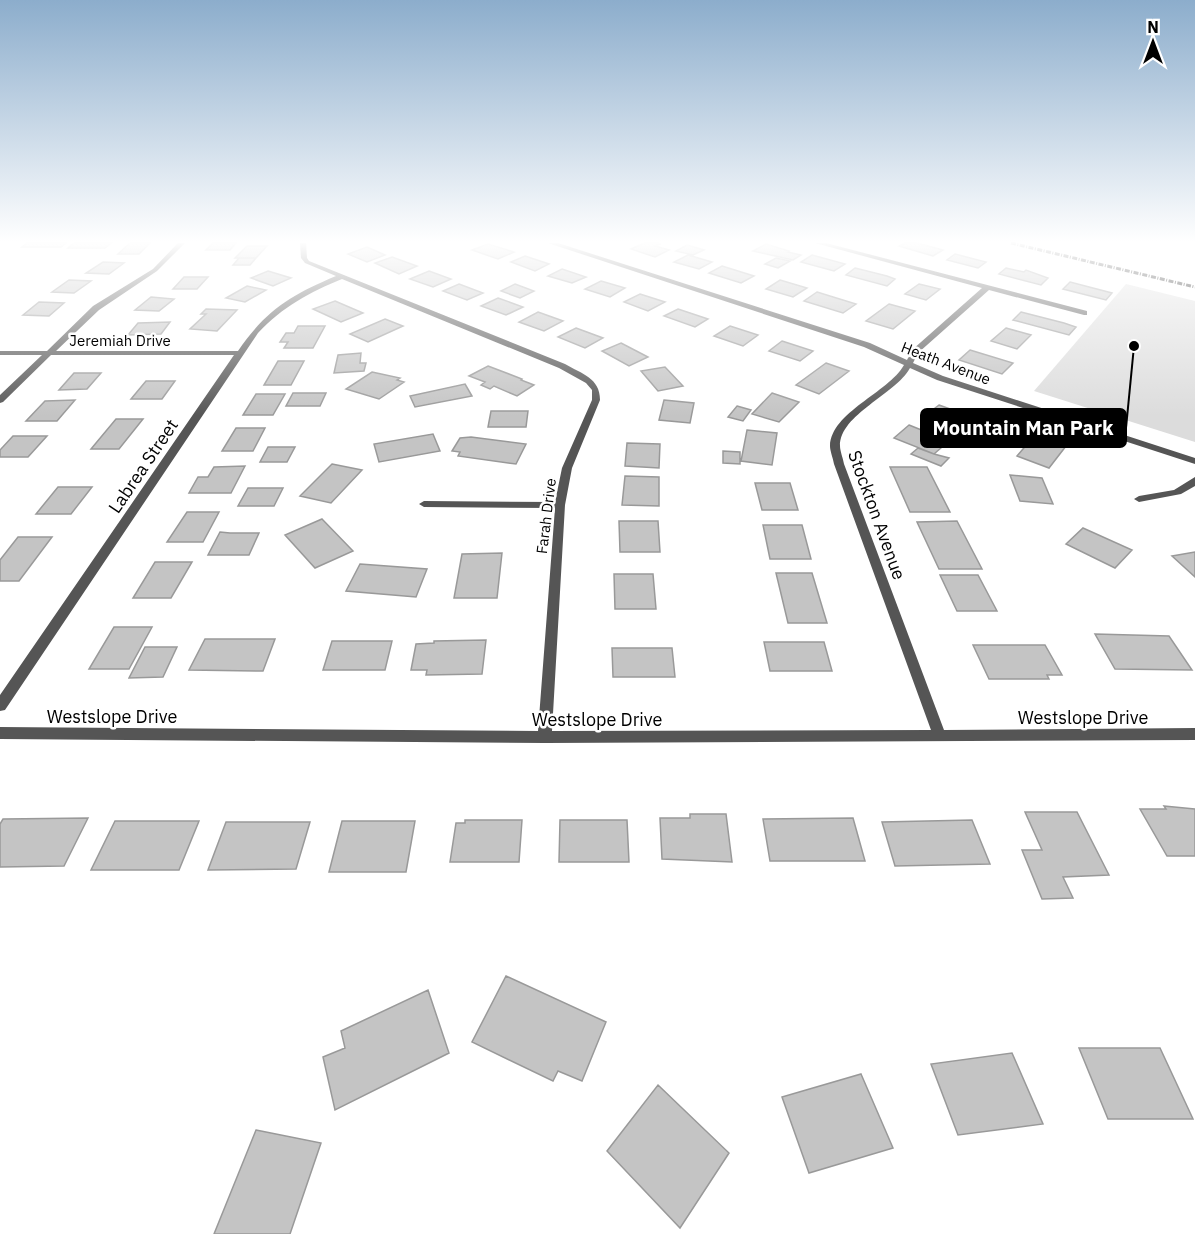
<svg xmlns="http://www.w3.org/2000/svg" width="1195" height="1234" viewBox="0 0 1195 1234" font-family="'IBM Plex Sans',sans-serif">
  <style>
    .green { fill: #dcdcdc }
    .building { fill: #c4c4c4; stroke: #999; stroke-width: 1.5 }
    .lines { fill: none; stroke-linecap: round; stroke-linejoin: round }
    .street { fill: #555; fill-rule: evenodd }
    .rail { stroke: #000; stroke-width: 3; stroke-dasharray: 5 1.5 1 1.5; stroke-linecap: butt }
    .labels { text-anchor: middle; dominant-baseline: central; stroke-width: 5; stroke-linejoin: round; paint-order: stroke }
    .far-street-label { font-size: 15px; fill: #000; stroke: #fff }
    .street-label { font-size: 18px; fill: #000; stroke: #fff }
    .leader { fill: none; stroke: #000; stroke-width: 2 }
    .callout-dot { fill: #000; stroke: #fff; stroke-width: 2 }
    .callout { fill: #000; stroke: #000; stroke-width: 2 }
    .callout-label { font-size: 20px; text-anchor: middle; font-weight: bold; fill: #fff }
  </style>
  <rect width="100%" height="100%" fill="#fff"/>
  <path class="green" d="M1126,284l69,17v141l-161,-51z"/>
  <path class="building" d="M27,243h39l-5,4h-39z
    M74,243h37l-6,5h-37z
    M130,243h20l-11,11h-21z
    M213,243h23l-6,7h-24z
    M644,243h14l2,1 -5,2 14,4 -14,7 -24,-8z
    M905,243h12l26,7 -10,6 -34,-10z
    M488,244l26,8 -16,7 -26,-9z
    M766,244l23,7 -1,1 13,3 -8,5 -40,-9z
    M687,245l17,5 -11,5 -17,-4z
    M247,246h20l-11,12h-21z
    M367,247l18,8 -18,7 -19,-8z
    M955,254l31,8 -8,6 -31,-8z
    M688,255l24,7 -13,7 -25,-7z
    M812,255l33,9 -11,7 -33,-9z
    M525,256l24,8 -14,7 -24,-9z
    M392,257l25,9 -18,8 -24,-11z
    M239,258h17l-6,7h-17z
    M776,258l14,3 -12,7 -13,-4z
    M103,262l21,1 -15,11 -23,-1z
    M722,266l32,10 -13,7 -32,-10z
    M855,268l32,8 8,3 -8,7 -41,-11z
    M1006,268l18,4 2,-2 22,8 -7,7 -42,-11z
    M562,269l24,8 -14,6 -24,-7z
    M268,271l23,7 -18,8 -22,-8z
    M429,271l22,8 -18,8 -23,-8z
    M184,277h24l-11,12h-24z
    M69,280l22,1 -17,12 -22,-1z
    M780,280l27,8 -14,9 -27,-8z
    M601,281l24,7 -15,9 -25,-8z
    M1070,282l42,11 -6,7 -43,-11z
    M459,284l24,9 -16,7 -24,-9z
    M515,284l19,7 -14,7 -19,-7z
    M919,284l21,5 -14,11 -21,-6z
    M247,286l19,4 -21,12 -19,-4z
    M817,292l39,12 -13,9 -39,-12z
    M640,294l25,8 -17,9 -24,-9z
    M151,297l23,2 -15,12 -24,-1z
    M498,298l25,9 -17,8 -25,-9z
    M335,301l28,12 -22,9 -28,-13z
    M39,302l25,1 -15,13 -26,-1z
    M889,304l26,7 -22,18 -27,-8z
    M206,309l31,1 -20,21 -27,-2 16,-15h-5z
    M678,309l30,10 -13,8 -31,-11z
    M538,312l25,9 -19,10 -25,-9z
    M1021,312l43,11 12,4 -7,8 -56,-15z
    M385,319l18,7 -35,16 -18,-8z
    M170,322l-9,12 -33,1 10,-12z
    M298,326h27l-12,22h-29l4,-6h-8l6,-9h8z
    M730,326l28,9 -15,11 -29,-10z
    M576,328l27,10 -18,10 -27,-11z
    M1006,328l25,7 -14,14 -26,-8z
    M782,341l31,10 -13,10 -31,-10z
    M621,343l27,14 -19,9 -27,-15z
    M970,350l43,13 -11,11 -43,-14z
    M361,353l-1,10h6l-2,8 -30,2 4,-18z
    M278,361h26l-13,24h-27z
    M826,363l23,8 -30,23 -23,-9z
    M488,366l34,13 -1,1 13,5 -17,11 -23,-10 -4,3 -9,-4 4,-3 -16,-6z
    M665,367l18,19 -25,5 -17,-20z
    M372,372l28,6 -3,2 7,2 -25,17 -33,-10z
    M74,373h27l-14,16 -28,1z
    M146,381h29l-13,18h-31z
    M465,384l7,12 -57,11 -5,-11z
    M293,393h33l-6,13h-34z
    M772,393l27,9 -20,20 -27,-8z
    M256,394h29l-12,21h-30z
    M75,400l-18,21h-31l19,-20z
    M664,400l30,3 -4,20 -31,-3z
    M939,405l39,14 -12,11 -40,-15z
    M737,406l14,4 -8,11 -15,-4z
    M491,411h37l-2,16h-38z
    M116,419h27l-24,30h-28z
    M909,425l40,16 -15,13 -40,-16z
    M236,428h29l-12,23h-31z
    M747,430l30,3 -5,32 -31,-4z
    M433,434l7,17 -61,11 -5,-18z
    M1035,435l31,11 -17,22 -32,-12z
    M13,436h34l-19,21h-28v-7z
    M471,437l55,7 -10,20 -58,-8 2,-4 -8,-1 8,-13z
    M627,443l33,1 -1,24 -34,-2z
    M268,447h27l-8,15h-27z
    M918,448l16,6 15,4 -8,8 -30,-12z
    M723,451l17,1v12l-17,-1z
    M332,464l30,6 -31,33 -31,-7z
    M245,466l-14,27h-42l9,-16h10l6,-10z
    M890,467h37l23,45h-40z
    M1010,475l32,3 11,26 -33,-3z
    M625,476l34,1v29l-37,-1z
    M755,483h35l8,27h-36z
    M58,487h34l-21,27h-35z
    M248,488h35l-9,18h-36z
    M187,512h32l-16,30h-36z
    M322,519l31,32 -38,17 -30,-33z
    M619,521h39l2,31h-40z
    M957,521l25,48h-43l-22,-47z
    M763,525h39l9,34h-41z
    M1083,528l49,22 -17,18 -49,-24z
    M220,532l10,1h29l-10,22h-41z
    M18,537h34l-33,44h-19v-21z
    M1195,552v25l-23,-21z
    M502,553l-5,45h-43l8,-44z
    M155,562h37l-21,36h-38z
    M360,564l67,5 -11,28 -70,-6z
    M776,573h36l15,50h-39z
    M614,574h39l3,35h-41z
    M940,575h38l19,36h-40z
    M114,627h38l-23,42h-40z
    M1095,634l74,2 23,34 -77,-1z
    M205,639h70l-12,32 -74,-1z
    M486,640l-4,34 -56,1 1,-5h-16l5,-26 18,-1v-2z
    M332,641h60l-7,29h-62z
    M764,642h60l8,29h-62z
    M973,645h72l17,30h-15l2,4h-60z
    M145,647h32l-14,30 -34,1z
    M612,648h60l3,29h-62z
    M1164,806l31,3v47h-28l-27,-47h26z
    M1025,812h52l32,63 -46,2 10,21 -31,1 -20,-49h20z
    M690,814h36l6,48 -70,-3 -2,-41h30z
    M88,818l-24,48 -64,1v-43l3,-5z
    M853,818l12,43h-95l-7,-42z
    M465,820h57l-3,42h-69l6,-39h9z
    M560,820h67l2,42h-70z
    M972,820l18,44 -95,2 -13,-44z
    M115,821h84l-20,49h-88z
    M342,821h73l-9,51h-77z
    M226,822h84l-14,47 -88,1z
    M506,976l100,46 -24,59 -24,-10 -5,10 -81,-39z
    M428,990l21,63 -114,57 -12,-53 22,-9 -4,-17z
    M1079,1048h81l33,71h-85z
    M1012,1053l31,71 -85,11 -27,-71z
    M861,1074l32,74 -84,25 -27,-76z
    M658,1085l71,68 -49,75 -73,-77z
    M256,1130l65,13 -31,91h-76z"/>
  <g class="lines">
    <path class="street" d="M178,243h7l-28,28 -58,39 -43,41h182c28,-41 53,-56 98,-75l-31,-13 -4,-5 -1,-15h6l1,15 2,3 256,103c17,10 35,14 35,36l-28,68 -7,37 -13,226 379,-1 -97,-266c-1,-6 -4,-13 -4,-18 1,-34 58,-53 74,-81l-40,-18 -316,-104h10l312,100 37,17 5,-10 70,-62 -167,-45h11l261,68v4h-3l-95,-25 -71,63 -5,10 30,13 252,82v6l-258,-84 -27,-12c-15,27 -70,46 -70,78 0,5 3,12 4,18l100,266 251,-2v12l-650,3 -545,-4v-12l538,4 17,-223 -131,-1 -5,-3 5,-3 131,1 7,-34 30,-68v-10l-6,-7 -27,-15 -217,-89c-32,13 -60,28 -84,54l-253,377 -5,1v-16l234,-340h-183l-48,47 -3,1v-8l42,-40h-42v-4h47l46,-45 60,-37z
      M1195,477v9l-14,8 -42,8 -5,-3 5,-3 35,-6z"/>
    <path class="rail" d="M1011,243l184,44"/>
  </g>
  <linearGradient id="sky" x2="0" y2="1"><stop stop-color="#8cadcc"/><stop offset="0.58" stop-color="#fff"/><stop offset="1" stop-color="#fff" stop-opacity="0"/></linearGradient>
  <rect width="1195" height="416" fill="url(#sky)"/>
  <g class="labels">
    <g class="far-street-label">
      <text x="120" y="340">Jeremiah Drive</text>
      <text transform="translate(946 363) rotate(21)">Heath Avenue</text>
      <text transform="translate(546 516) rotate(-83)">Farah Drive</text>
    </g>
    <g class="street-label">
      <text transform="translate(143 466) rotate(-56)">Labrea Street</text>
      <text transform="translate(877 515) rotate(70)">Stockton Avenue</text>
      <text x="112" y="716">Westslope Drive</text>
      <text x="1083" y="717">Westslope Drive</text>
      <text x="597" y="719">Westslope Drive</text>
    </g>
  </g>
  <path class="leader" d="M1134 346L1126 428"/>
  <circle class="callout-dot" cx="1134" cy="346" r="6"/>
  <rect class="callout" x="921" y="409" width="205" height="38" rx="6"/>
  <g class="callout-label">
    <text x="1023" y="435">Mountain Man Park</text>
  </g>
  <g transform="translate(1153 42)" stroke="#ffffff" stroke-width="4.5" paint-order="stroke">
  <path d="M0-4.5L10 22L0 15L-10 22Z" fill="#000000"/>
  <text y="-9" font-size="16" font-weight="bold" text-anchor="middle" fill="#000000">N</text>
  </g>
</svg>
